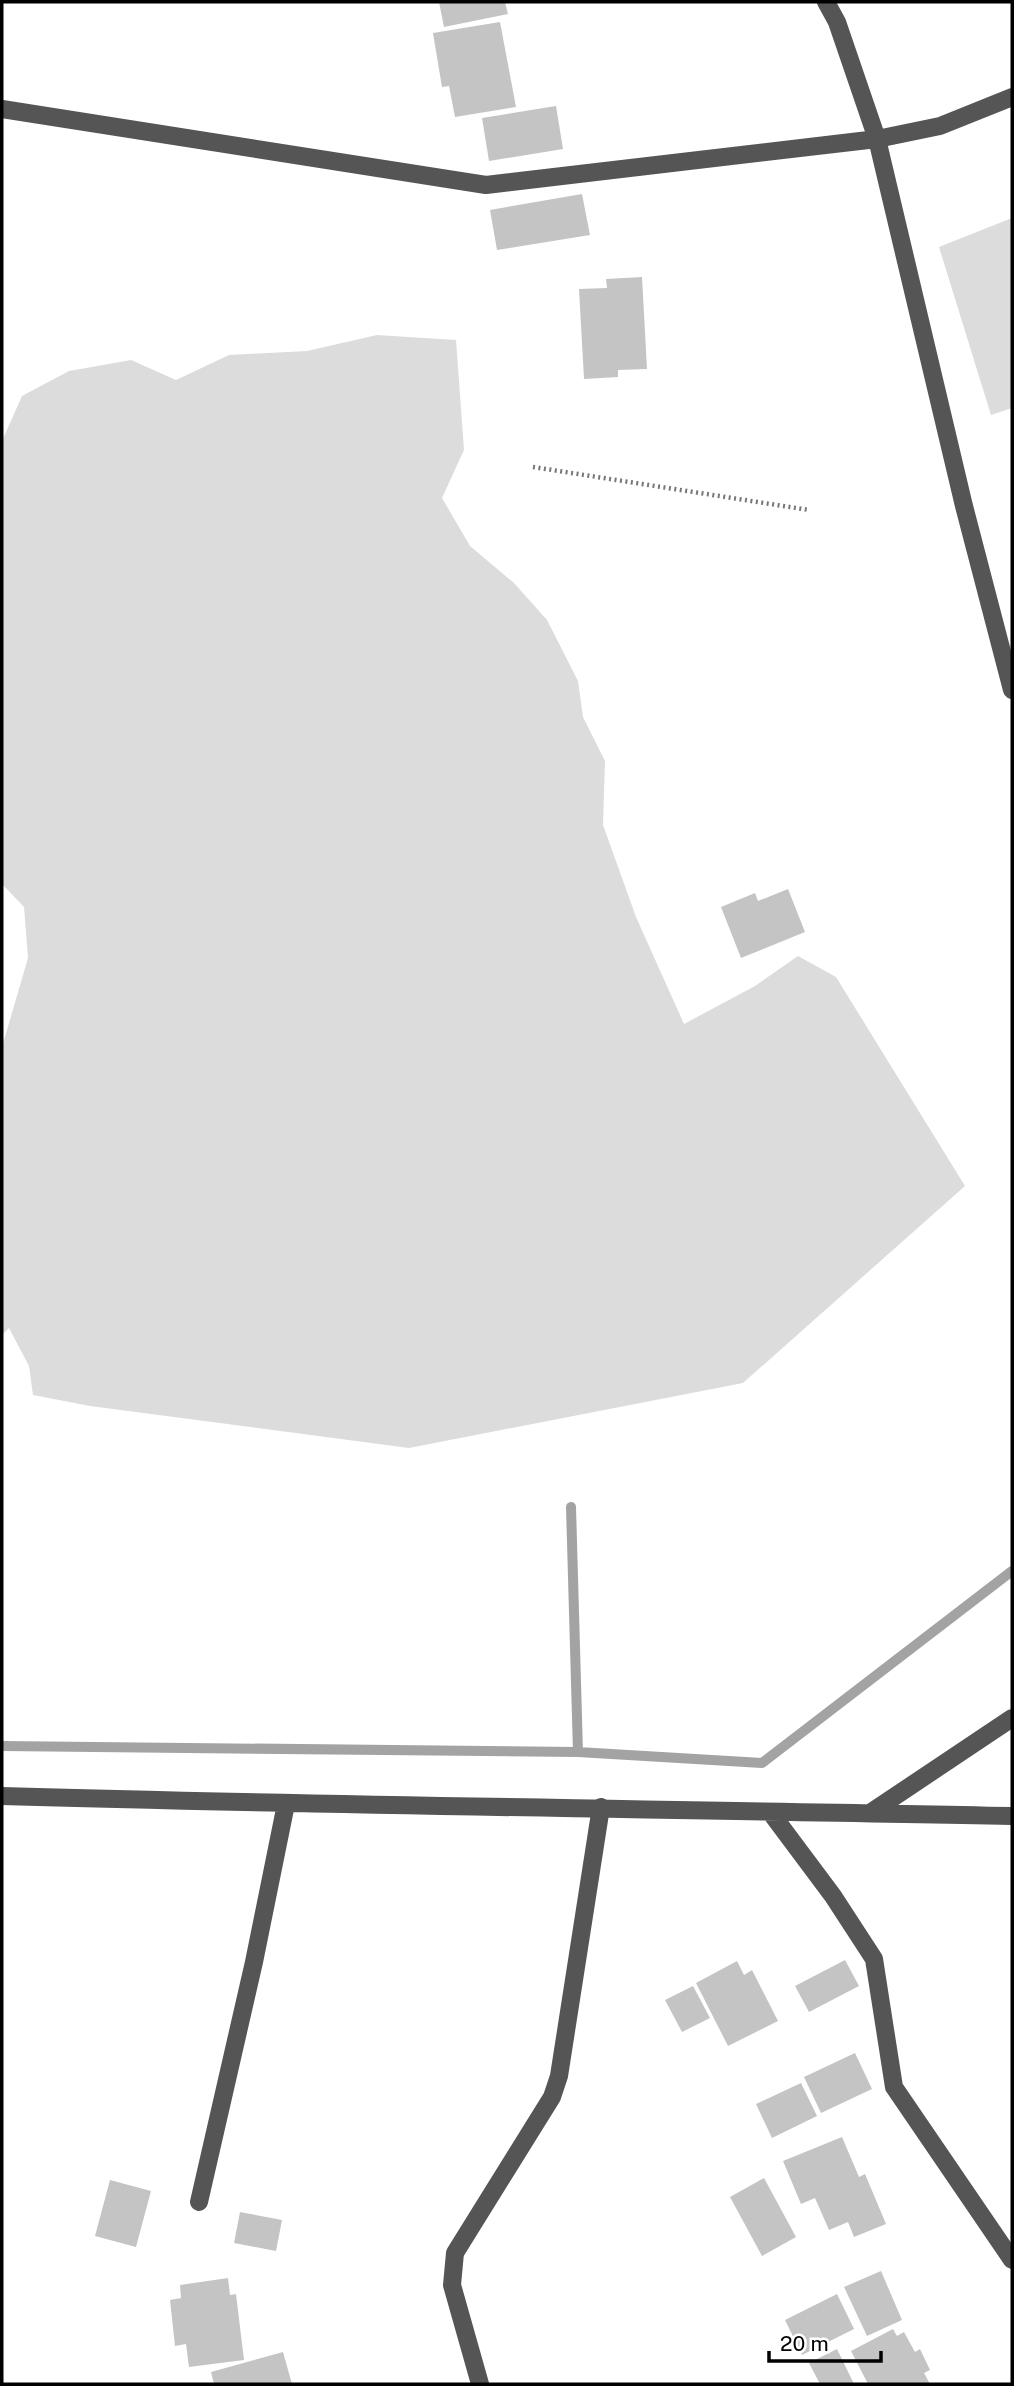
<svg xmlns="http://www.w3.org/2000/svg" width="1014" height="2386" viewBox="0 0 1014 2386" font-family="'Public Sans',sans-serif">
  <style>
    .green { fill: #dcdcdc }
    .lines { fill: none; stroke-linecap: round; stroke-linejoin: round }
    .stream { stroke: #a3a3a3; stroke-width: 10 }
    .building { fill: #c4c4c4 }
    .path { stroke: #777; stroke-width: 4.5; stroke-dasharray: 2 3.5; stroke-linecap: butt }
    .minor { stroke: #555; stroke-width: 18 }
  </style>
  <rect width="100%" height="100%" fill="#fff"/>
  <path class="green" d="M1012,218v190l-21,7 -52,-168z
    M377,335l79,5 8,110 -22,48 28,48 44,37 33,37 31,61 5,36 22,44 -2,64 33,92 48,107 71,-38 43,-30 38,21 129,209 -222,197 -334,65 -319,-42 -57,-11 -4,-29 -20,-38 -7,7v-288l26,-89 -4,-51 -22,-23v-443l20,-45 47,-25 62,-11 45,20 53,-25 78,-4z"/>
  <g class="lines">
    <path class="stream" d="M571,1507l7,245 184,11 250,-192
      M2,1746l576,6"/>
  </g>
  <path class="building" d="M439,2h66l3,12 -64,13z
    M500,22l16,85 -61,10 -6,-31 -7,1 -9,-54z
    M556,106l7,43 -74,12 -7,-43z
    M582,194l8,41 -93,15 -7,-40z
    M642,277l5,92 -29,1v7l-34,2 -5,-90 28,-1 -1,-9z
    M788,889l17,43 -64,26 -20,-51 34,-14 3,8z
    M845,1960l14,26 -50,26 -14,-26z
    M737,1961l7,14 8,-5 26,51 -50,25 -32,-63z
    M693,1986l17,32 -28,14 -17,-32z
    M855,2053l17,36 -51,24 -17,-36z
    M801,2083l16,33 -45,22 -16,-34z
    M842,2137l17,40 6,-3 21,50 -32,13 -6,-15 -19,8 -14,-32 -14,6 -18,-43z
    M764,2178l32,59 -34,19 -32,-59z
    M110,2180l41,11 -15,56 -41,-11z
    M240,2212l42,8 -6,31 -42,-8z
    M881,2271l21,49 -35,16 -23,-49z
    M228,2278l2,17 6,-1 8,66 -55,7 -3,-23 -11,2 -5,-46 11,-2 -1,-13z
    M837,2294l17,35 -52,26 -17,-35z
    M893,2329l4,7 7,-4 11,20 5,-3 10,21 -6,3 6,11h-62l-17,-33z
    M837,2349l17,35h-34l-11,-21z
    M283,2352l9,32h-78l-3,-12z"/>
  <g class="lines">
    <path class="path" d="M533,467l276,43"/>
    <path class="minor" d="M826,2l11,20 40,117 87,367 48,184
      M2,109l484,76 391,-46 63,-13 72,-29
      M2,1796c337,10 673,13 1010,20
      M771,1813l62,83 41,63 20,128 118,173
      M870,1813l142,-95
      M199,2202l55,-240 32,-158
      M480,2384l-28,-99 3,-32 97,-156 7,-21 42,-269"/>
  </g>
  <rect width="1014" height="2386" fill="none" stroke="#000000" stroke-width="7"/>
  <path d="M769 2351v10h112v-10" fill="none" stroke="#000000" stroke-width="3.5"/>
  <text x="780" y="2351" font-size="21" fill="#000000" stroke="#ffffff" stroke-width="5" paint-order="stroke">20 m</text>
</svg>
